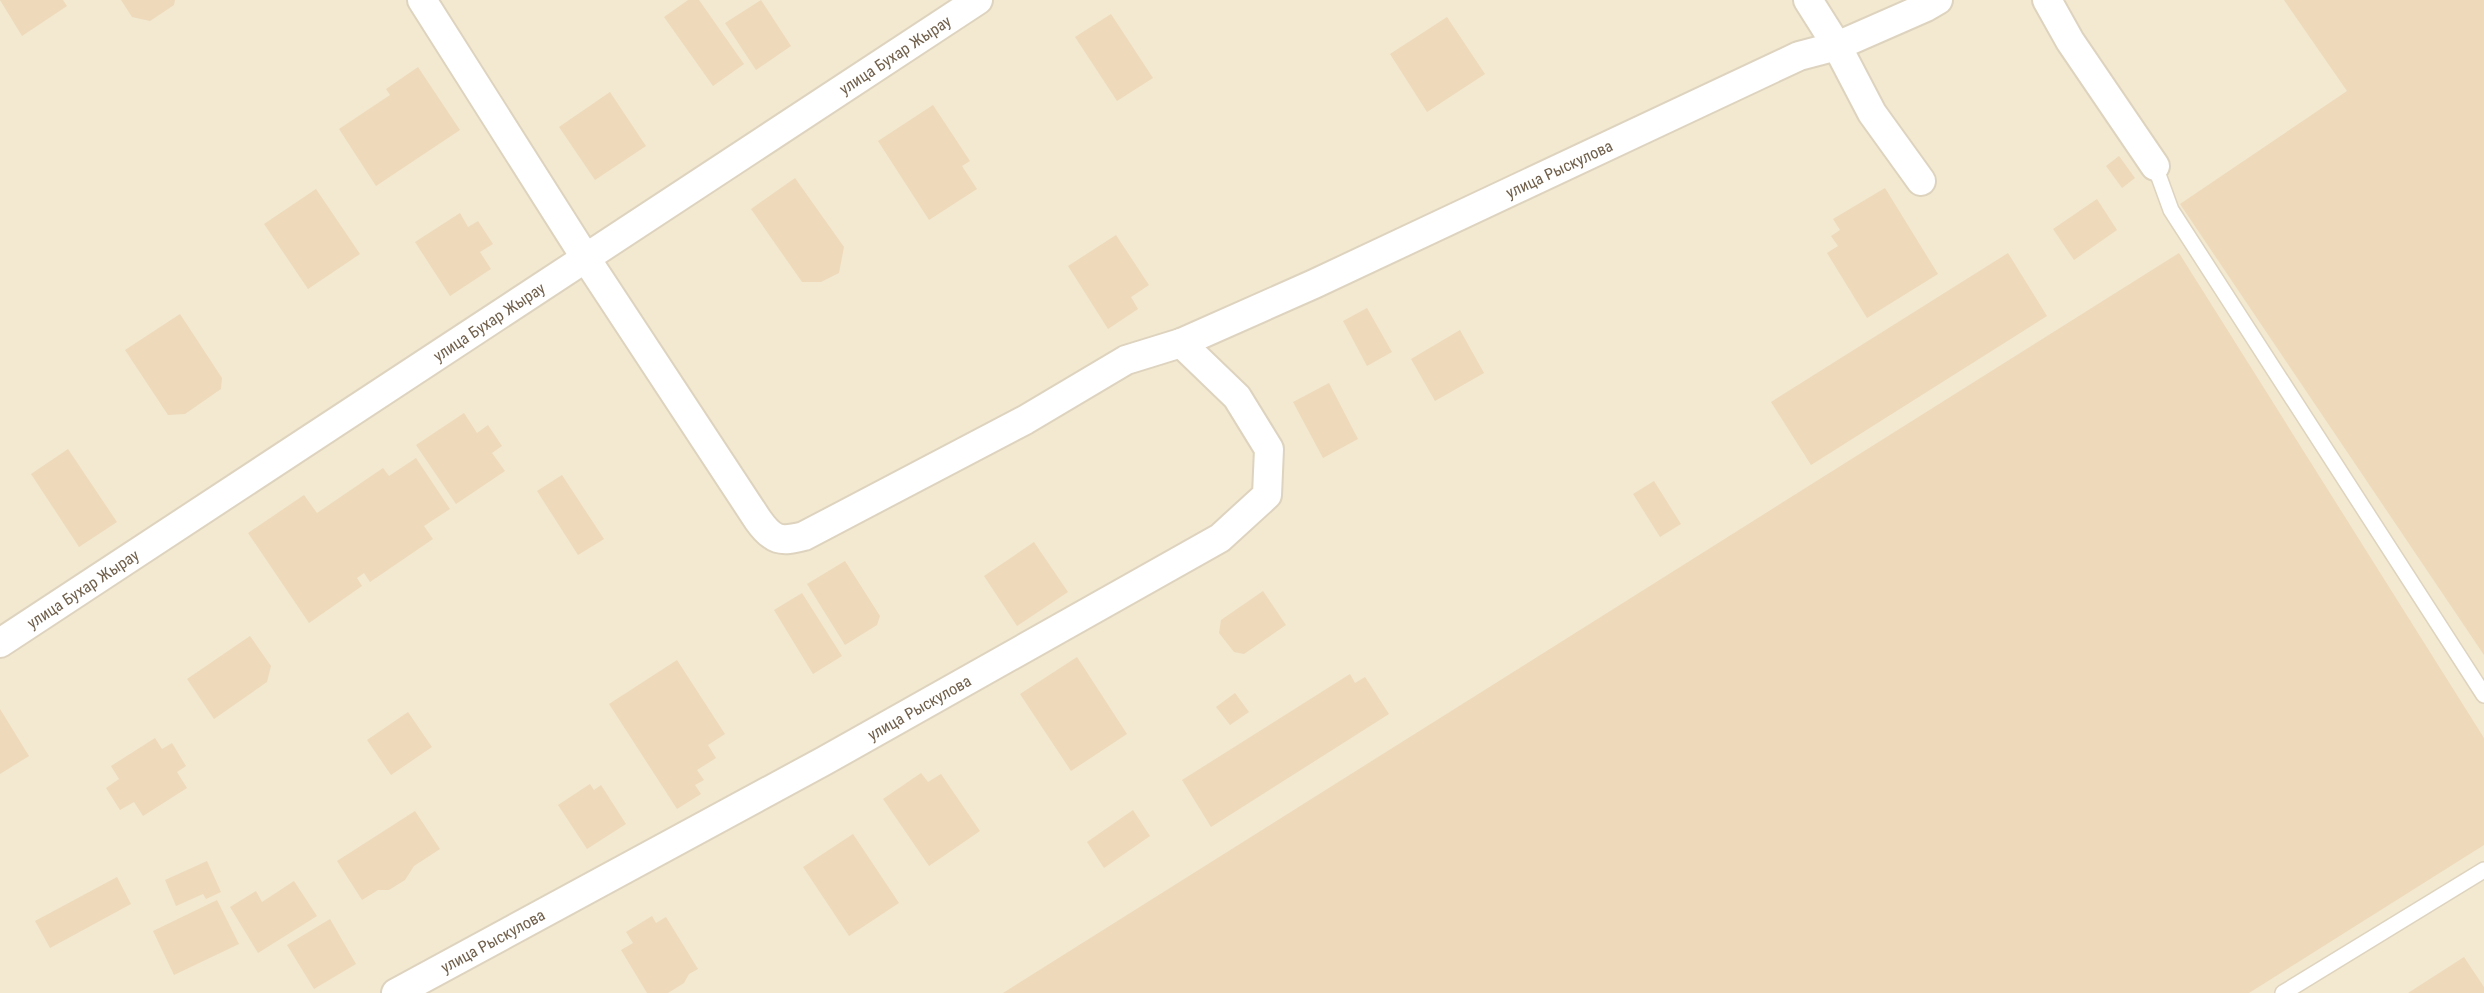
<svg xmlns="http://www.w3.org/2000/svg" width="2484" height="993" viewBox="0 0 2484 993" font-family="'Roboto Condensed',sans-serif">
  <style>
    .residential { fill: #f2e9d0 }
    .building { fill: #eed9bb }
    .lines { fill: none; stroke-linecap: round; stroke-linejoin: round }
    .service-casing { stroke: #ded3be; stroke-width: 18 }
    .minor-casing { stroke: #ded3be; stroke-width: 32 }
    .service { stroke: #fff; stroke-width: 15 }
    .minor { stroke: #fff; stroke-width: 28 }
    .labels { text-anchor: middle; dominant-baseline: central; stroke-width: 6; stroke-linejoin: round; paint-order: stroke }
    .street-label { font-size: 16px; fill: #705f4a; stroke: #fef9e7 }
  </style>
  <rect width="100%" height="100%" fill="#fbf6e2"/>
  <path class="residential" d="M0,0h2484v993h-2484z"/>
  <path class="building" d="M0,0h63l4,6 -45,30z
    M121,0h54l-1,5 -24,16 -18,-4z
    M688,0h11l45,64 -31,22 -49,-69z
    M761,0l30,46 -35,24 -31,-47z
    M2284,0h200v655l-304,-451 167,-113z
    M1111,14l42,64 -36,23 -42,-64z
    M1447,17l38,57 -58,38 -37,-58z
    M418,67l42,63 -84,56 -37,-57 51,-34 -4,-6z
    M610,92l36,54 -51,34 -36,-53z
    M933,105l37,56 -8,5 15,23 -48,31 -51,-79z
    M2119,156l16,22 -13,10 -16,-22z
    M795,178l49,69 -5,26 -18,9h-19l-51,-73z
    M1885,188l53,86 -71,44 -40,-65 11,-7 -7,-10 9,-6 -7,-11z
    M316,189l44,65 -52,35 -44,-65z
    M2097,199l20,31 -43,30 -21,-31z
    M460,213l8,14 10,-6 15,23 -13,8 11,17 -41,27 -35,-54z
    M1116,235l33,50 -18,12 7,12 -30,20 -40,-63z
    M2008,253l39,63 -236,149 -40,-63z
    M2179,253l305,485v107l-235,148h-1246z
    M1367,308l25,44 -25,14 -24,-45z
    M180,314l42,64 -1,11 -36,25 -17,1 -43,-65z
    M1460,330l24,43 -49,28 -24,-42z
    M1329,383l29,56 -35,19 -30,-56z
    M464,413l13,20 11,-8 14,21 -10,7 13,18 -49,33 -40,-59z
    M68,449l49,73 -38,25 -48,-73z
    M416,458l34,51 -26,17 9,13 -63,43 -6,-9 -7,5 5,8 -53,37 -61,-90 56,-38 13,18 66,-45 6,8z
    M562,475l42,64 -26,16 -41,-64z
    M1654,481l27,43 -21,13 -27,-43z
    M1034,542l34,50 -51,34 -33,-50z
    M845,561l35,55 -3,9 -32,20 -38,-61z
    M1263,591l23,34 -42,29 -10,-2 -15,-19 2,-13z
    M802,593l40,63 -29,18 -39,-64z
    M250,636l21,30 -4,16 -53,37 -27,-40z
    M1077,657l50,77 -56,37 -51,-77z
    M677,660l48,74 -17,11 8,13 -19,12 7,10 -9,5 6,9 -24,15 -68,-105z
    M1350,674l5,9 10,-6 24,37 -178,113 -29,-47z
    M1235,693l14,19 -19,13 -14,-18z
    M0,709l29,47 -29,18z
    M408,712l24,35 -41,28 -24,-35z
    M155,738l7,11 10,-6 14,23 -9,6 10,16 -44,28 -9,-14 -14,8 -14,-22 13,-9 -8,-13z
    M921,773l7,9 13,-8 39,57 -51,35 -46,-67z
    M590,784l4,6 7,-5 25,39 -39,25 -29,-44z
    M1133,810l17,26 -46,32 -17,-26z
    M415,811l25,38 -26,17 -9,14 -16,10h-11l-16,10 -25,-39z
    M853,834l46,69 -50,33 -46,-69z
    M207,861l14,31 -15,7 -3,-5 -27,12 -11,-26z
    M117,877l14,27 -81,44 -15,-27z
    M294,881l23,35 -59,37 -28,-46 26,-16 6,11z
    M217,900l22,44 -65,31 -21,-44z
    M652,916l4,7 10,-6 32,52 -9,5 -5,9 -16,10h-21l-26,-43 12,-7 -7,-11z
    M330,919l26,45 -42,25 -27,-44z
    M2464,957l20,30v6h-76z"/>
  <g class="lines">
    <g class="service-casing">
      <path id="service" d="M2155,166l16,44 313,485
        M2283,993l201,-123"/>
    </g>
    <g class="minor-casing">
      <g id="minor">
        <path id="s1" d="M422,0l163,257 173,263c15,21 22,22 46,16l221,-116 101,-60 55,-17 133,-59 485,-228 38,-10 89,-39 12,-7"/>
        <path d="M1808,0l29,46 35,67 49,68"/>
        <path d="M2047,0l23,41 85,125"/>
        <path id="s2" d="M0,643l978,-643"/>
        <path id="s3" d="M396,993l428,-232 396,-223 47,-43 2,-46 -32,-52 -56,-54"/>
      </g>
    </g>
    <use href="#service" class="service"/>
    <use href="#minor" class="minor"/>
  </g>
  <g class="labels">
    <g class="street-label">
      <text stroke="none"><textPath href="#s2" startOffset="1071">улица Бухар Жырау</textPath></text>
      <text stroke="none"><textPath href="#s1" startOffset="1514">улица Рыскулова</textPath></text>
      <text stroke="none"><textPath href="#s2" startOffset="585">улица Бухар Жырау</textPath></text>
      <text stroke="none"><textPath href="#s2" startOffset="99">улица Бухар Жырау</textPath></text>
      <text stroke="none"><textPath href="#s3" startOffset="596">улица Рыскулова</textPath></text>
      <text stroke="none"><textPath href="#s3" startOffset="110">улица Рыскулова</textPath></text>
    </g>
  </g>
</svg>
